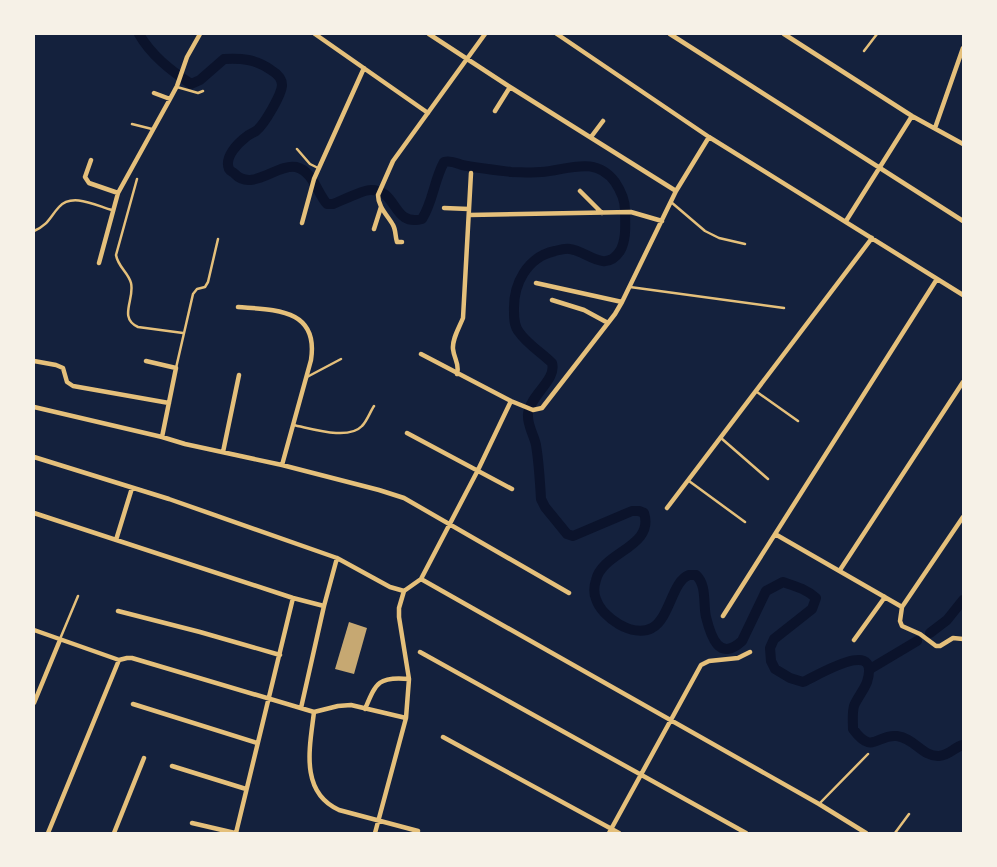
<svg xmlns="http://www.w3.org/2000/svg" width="997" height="867" viewBox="0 0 997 867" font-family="Inter,sans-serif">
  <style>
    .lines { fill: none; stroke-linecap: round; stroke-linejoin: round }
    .canal { stroke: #0b132b; stroke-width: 10 }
    .building { fill: #c6a872 }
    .service { stroke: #e5c07b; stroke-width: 2.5 }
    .minor { stroke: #e5c07b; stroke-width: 4.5 }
  </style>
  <rect width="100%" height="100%" fill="#14213d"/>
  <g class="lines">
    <path class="canal" d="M139,34c12,21 31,36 52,50l9,-4 24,-21c17,-1 32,0 47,11 5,3 11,8 11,15 0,9 -18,40 -26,46 -3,2 -7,3 -10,6 -8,6 -22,20 -17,32 1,2 4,3 6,5 17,18 43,-11 61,-7 17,4 21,26 31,37h6c8,-3 30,-14 37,-14 28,-1 22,37 52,29 11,-17 12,-39 22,-57 7,-2 12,1 18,3 16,3 33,5 49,7 10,0 20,1 30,0 27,-2 54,-17 74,10 6,9 10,17 10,28 0,13 2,29 -5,41 -15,23 -33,0 -50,-2 -5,-1 -11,1 -15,2 -28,6 -42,33 -41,60 0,7 0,15 5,21 8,12 23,21 33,31 5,17 -22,32 -24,51 -1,11 6,21 8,31 3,18 4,36 5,54l4,8 22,27 6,2 59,-25h7l5,2c11,34 -42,39 -48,67 -2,6 -2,14 0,19 6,19 37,39 56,29 18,-10 20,-47 37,-53 2,0 5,0 7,0 11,10 7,29 10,42 5,20 13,45 36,24l24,-50 17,-9c12,4 23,7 33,16l-4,11 -38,30 -4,9 1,13 4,8 15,9 13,4c16,-7 78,-46 64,0 -3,8 -11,18 -13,24 -2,7 -1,16 -1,23 20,27 23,5 44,7 17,2 26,21 42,20 11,-1 15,-9 24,-11
      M930,633l17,-13 16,-20
      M870,669l47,-28"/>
  </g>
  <path class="building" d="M349,622l18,6 -13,46 -19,-5z"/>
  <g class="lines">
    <path class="service" d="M864,51l13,-17
      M177,87l21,6 5,-2
      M132,124l20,5
      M297,149l13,15 8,4
      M137,179l-21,76c2,12 12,17 15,28 4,16 -13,35 7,44l45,6
      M671,202l34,29 14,7 26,6
      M34,231c15,-7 15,-13 25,-24 13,-15 38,-1 53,3
      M630,287l154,21
      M176,368l17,-74 4,-5 8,-2 3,-5 10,-43
      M307,377l34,-18
      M757,392l41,29
      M293,425c17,3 55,16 69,1 5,-5 8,-14 12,-20
      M721,438l47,41
      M689,481l56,41
      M60,639l18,-43
      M819,804l49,-50
      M895,833l14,-19"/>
    <path class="minor" d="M315,34l113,79
      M429,34l81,53 166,104
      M557,34l152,103 254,158
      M670,34l293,187
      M784,34l128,82 51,28
      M154,93l16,6
      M495,111l15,-24
      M935,128l28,-80
      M591,137l12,-16
      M91,160l-6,17 4,6 29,10
      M580,191l22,22
      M444,208l25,1
      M469,215l162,-3 31,9
      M846,221l66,-105
      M302,223l12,-44 50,-111
      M374,229l7,-22
      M402,242h-5c-2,-6 -1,-12 -4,-17 -5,-9 -15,-18 -15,-30l15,-34 92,-127
      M99,263l19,-70 52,-94 7,-13 10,-29 13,-23
      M536,283l86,19
      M552,300l32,10 24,13
      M238,307c36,3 81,1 73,53l-29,105
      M421,354l90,47 22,9 9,-2 73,-94 7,-12 54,-111 33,-54
      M34,361l22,4 7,3 4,14 6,4 96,17
      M146,361l30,7 -14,69
      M457,374c3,-10 -3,-15 -4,-25 -1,-10 6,-21 10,-31l8,-145
      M34,407l128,30 23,7 97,21 97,25 25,8 165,95
      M407,433l105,56
      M223,452l16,-77
      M34,457l135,42 168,59 53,29 14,4 17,-12 57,-109 33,-69
      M667,508l205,-270
      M34,513l259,85 31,8
      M963,517l-61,90 -2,14 2,5 18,8 16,12h4l13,-8 10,1
      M775,534l127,73
      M116,540l16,-52
      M840,570l123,-188
      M421,579l398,225 47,29
      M118,611l82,21 80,23
      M723,616l214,-337
      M34,630l85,30
      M854,640l31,-43
      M420,652l326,181
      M34,703l26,-63
      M133,704l124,39
      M301,708l23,-102 13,-48
      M365,709c11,-26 13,-33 44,-30
      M314,712c-4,34 -15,80 25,98l79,21
      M443,737l176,96
      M172,766l74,23
      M192,823l43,10
      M48,833l71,-173 8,-2h5l182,54 24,-6 13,-1 55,13
      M114,833l30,-75
      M236,833l57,-235
      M375,833l31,-115 3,-39 -10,-62v-9l5,-17
      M609,833l92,-168 8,-4 29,-3 12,-6"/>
  </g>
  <rect width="997" height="867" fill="none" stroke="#f6f1e7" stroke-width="70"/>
</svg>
